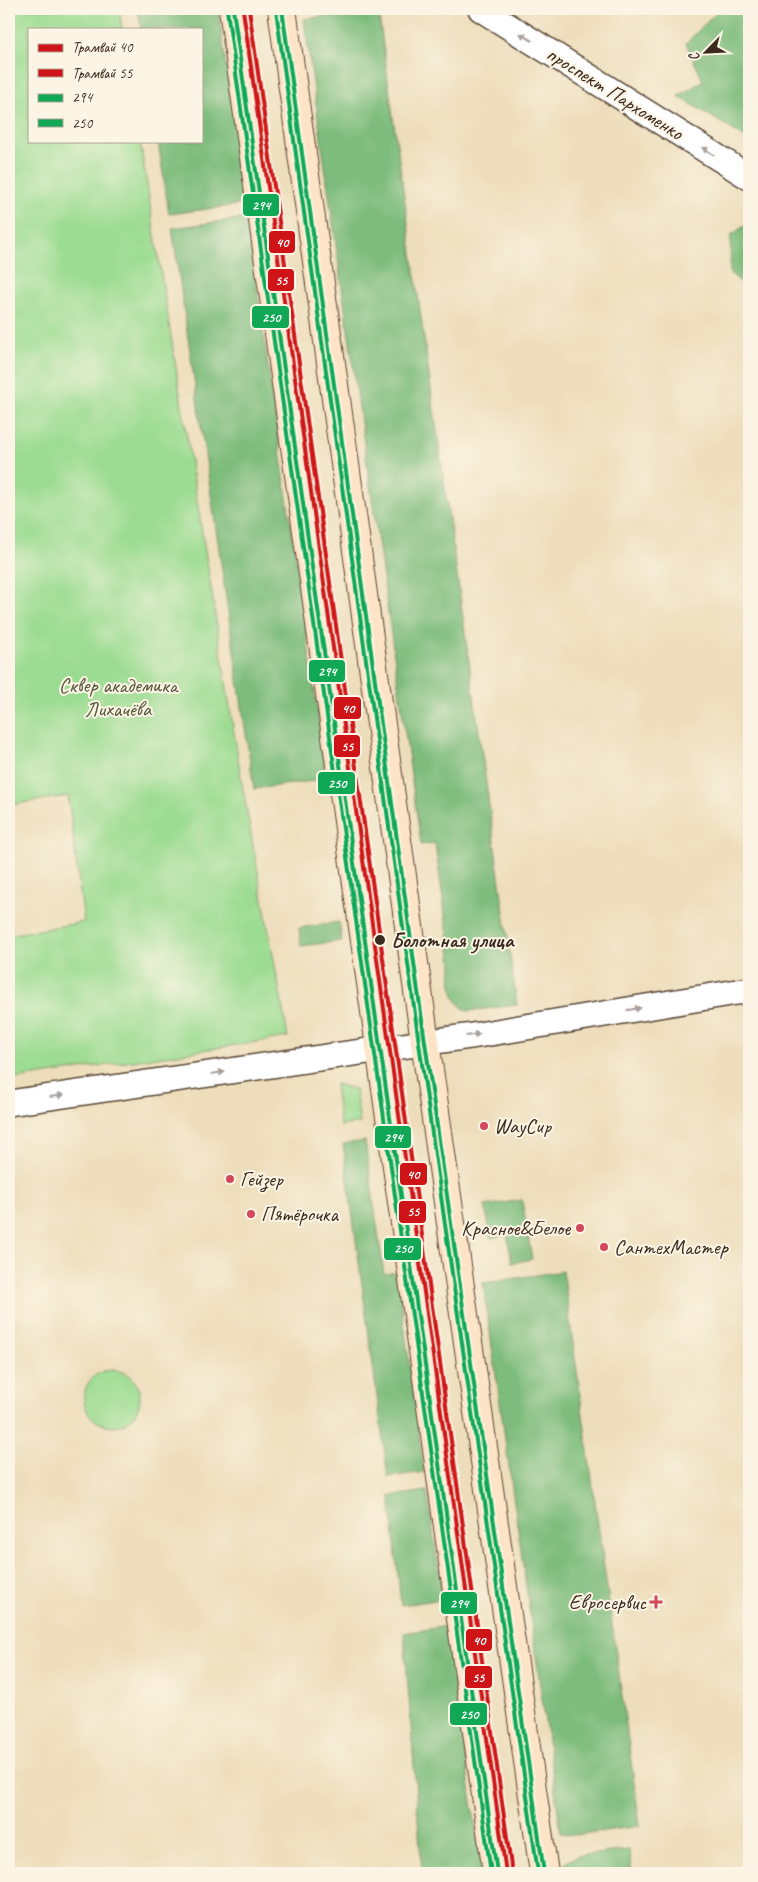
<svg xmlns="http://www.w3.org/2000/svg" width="758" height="1882" viewBox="0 0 758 1882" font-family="Caveat,sans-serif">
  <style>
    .green { fill: #9cdc92; stroke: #6c8358 }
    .forest { fill: #7dbc7c; stroke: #5c734d }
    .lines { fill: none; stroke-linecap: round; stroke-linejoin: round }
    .minor-casing { stroke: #564535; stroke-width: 28 }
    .secondary-casing { stroke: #564535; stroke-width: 30 }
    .minor { stroke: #fff; stroke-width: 25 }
    .secondary { stroke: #fee4c6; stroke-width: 28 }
    .bus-1-casing { stroke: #fcf5e5; stroke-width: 8 }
    .bus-2-casing { stroke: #fcf5e5; stroke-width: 8 }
    .bus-1 { stroke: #10a855; stroke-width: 4 }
    .bus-2 { stroke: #10a855; stroke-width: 4 }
    .tram-1-casing { stroke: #fcf5e5; stroke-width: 8 }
    .tram-2-casing { stroke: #fcf5e5; stroke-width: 8 }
    .tram-1 { stroke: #ce1417; stroke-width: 4 }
    .tram-2 { stroke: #ce1417; stroke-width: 4 }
    .oneway { fill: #a79f9a }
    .stop-dot { fill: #3b2a1e; stroke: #fcf5e5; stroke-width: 2 }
    .poi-dot { fill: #d1495b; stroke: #fcf5e5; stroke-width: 2 }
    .labels { text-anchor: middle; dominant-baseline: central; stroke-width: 4; stroke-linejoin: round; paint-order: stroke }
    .street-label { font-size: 21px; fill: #3b2a1e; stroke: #fcf5e5 }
    .park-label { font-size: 21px; fill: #53563b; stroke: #fcf5e5 }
    .stop-label { font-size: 21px; font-weight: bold; fill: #3b2a1e; stroke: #fcf5e5; text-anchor: start }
    .poi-label { font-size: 21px; fill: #3b2a1e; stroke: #fcf5e5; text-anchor: start }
    .line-badge { stroke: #fcf5e5; stroke-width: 2 }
    .badge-label { font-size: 14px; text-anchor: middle; font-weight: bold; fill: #fff }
  </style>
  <rect width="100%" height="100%" fill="#fcf5e5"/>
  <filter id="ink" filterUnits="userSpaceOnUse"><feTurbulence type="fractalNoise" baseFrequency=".02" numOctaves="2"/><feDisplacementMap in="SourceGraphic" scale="10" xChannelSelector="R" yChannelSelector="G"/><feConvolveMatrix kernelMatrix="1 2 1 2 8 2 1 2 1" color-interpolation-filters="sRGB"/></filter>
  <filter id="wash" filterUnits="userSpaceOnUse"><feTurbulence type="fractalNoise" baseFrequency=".0096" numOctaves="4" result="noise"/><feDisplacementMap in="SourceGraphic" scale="20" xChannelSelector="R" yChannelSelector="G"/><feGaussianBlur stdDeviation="1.12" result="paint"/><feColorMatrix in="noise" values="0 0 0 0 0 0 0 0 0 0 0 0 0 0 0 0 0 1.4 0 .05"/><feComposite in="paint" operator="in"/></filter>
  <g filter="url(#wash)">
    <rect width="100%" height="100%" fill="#edddba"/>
    <path class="green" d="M9,9h110l3,20h-93v112h111l103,649 45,247 -279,43v-145l75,-13 -16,-126 -59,9z
      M335,1084l20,5 5,34 -20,3z
      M84 1398a28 28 0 1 1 56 0a28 28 0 1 1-56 0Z"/>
    <path class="forest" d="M138,9h80l28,195 -77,10 -11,-73h43v-112h-60z
      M378,9l139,996 -49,6c-18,-8 -17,-30 -16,-47l-17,-121 -14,2 -117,-826z
      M720,9h29v131l-71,-44 25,-15 -17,-38z
      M247,218l80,561 -73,10 -82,-561z
      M749,223v67l-19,-17 1,-38z
      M339,922l3,19 -41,5 -2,-18z
      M365,1141l19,133 13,-2 27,200 -36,5 -45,-333z
      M522,1200l10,59 -20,4 -5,-28 -16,3 -6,-32z
      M563,1271l77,555 -65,9 -14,-2 -78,-550z
      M427,1491l16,108 -42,6 -11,-109z
      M447,1626l35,247h-60l-18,-240z
      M629,1850l3,23h-66l-1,-10 12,-7z"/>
  </g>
  <g filter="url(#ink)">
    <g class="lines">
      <g class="minor-casing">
        <path id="minor" d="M481,9l268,168
          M9,1103l469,-68 271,-45"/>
      </g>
      <g class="secondary-casing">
        <path id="secondary" d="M233,9l264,1864
          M282,9l143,1033 119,831"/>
      </g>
      <use href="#minor" class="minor"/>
      <use href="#secondary" class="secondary"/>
      <g class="bus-1-casing">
        <path id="bus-1" d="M233,9l264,1864
          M282,9l143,1033 119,831"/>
      </g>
      <g class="bus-2-casing">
        <path id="bus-2" d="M227,10l264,1863
          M276,10l143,1033 119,830"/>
      </g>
      <use href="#bus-1" class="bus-1"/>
      <use href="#bus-2" class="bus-2"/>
      <g class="tram-1-casing">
        <path id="tram-1" d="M249,9l263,1864"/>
      </g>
      <g class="tram-2-casing">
        <path id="tram-2" d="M243,10l263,1863"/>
      </g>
      <use href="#tram-1" class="tram-1"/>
      <use href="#tram-2" class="tram-2"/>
    </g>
    <defs><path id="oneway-solid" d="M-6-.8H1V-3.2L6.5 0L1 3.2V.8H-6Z" transform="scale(1.25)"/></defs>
    <g class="oneway">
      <use href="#oneway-solid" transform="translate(526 37) rotate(-148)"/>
      <use href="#oneway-solid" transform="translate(708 151) rotate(-148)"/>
      <use href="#oneway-solid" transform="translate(634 1009) rotate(-9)"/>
      <use href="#oneway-solid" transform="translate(473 1035) rotate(-8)"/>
      <use href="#oneway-solid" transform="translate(218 1073) rotate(-8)"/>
      <use href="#oneway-solid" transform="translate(57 1096) rotate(-8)"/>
    </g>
  </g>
  <circle class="stop-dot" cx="380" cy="940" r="6"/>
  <g class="poi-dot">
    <circle cx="484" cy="1126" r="5"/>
    <circle cx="230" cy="1179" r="5"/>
    <circle cx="251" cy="1214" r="5"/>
    <circle cx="580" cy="1228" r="5"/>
    <circle cx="604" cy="1247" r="5"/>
    <path d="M653.5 1594.5h5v5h5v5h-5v5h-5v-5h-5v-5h5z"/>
  </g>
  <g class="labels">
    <g class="street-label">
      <text transform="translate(615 93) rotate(32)">проспект Пархоменко</text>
    </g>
    <g class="park-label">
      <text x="118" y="685">Сквер академика<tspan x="118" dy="24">Лихачёва</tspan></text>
    </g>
    <g class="stop-label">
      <text x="391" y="940">Болотная улица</text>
    </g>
    <g class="poi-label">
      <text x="494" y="1126">WayCup</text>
      <text x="240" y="1179">Гейзер</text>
      <text x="261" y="1214">Пятёрочка</text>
      <text x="570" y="1228" text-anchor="end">Красное&amp;Белое</text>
      <text x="614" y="1247">СантехМастер</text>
      <text x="646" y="1602" text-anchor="end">Евросервис</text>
    </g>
  </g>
  <g class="line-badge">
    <rect x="242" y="193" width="38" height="24" rx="5" fill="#10a855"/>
    <rect x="268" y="230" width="28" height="24" rx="5" fill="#ce1417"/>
    <rect x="267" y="268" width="28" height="24" rx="5" fill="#ce1417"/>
    <rect x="251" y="305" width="39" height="24" rx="5" fill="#10a855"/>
    <rect x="308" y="659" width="38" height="24" rx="5" fill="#10a855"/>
    <rect x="333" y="696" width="29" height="24" rx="5" fill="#ce1417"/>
    <rect x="333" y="734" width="28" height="24" rx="5" fill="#ce1417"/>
    <rect x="317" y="771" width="39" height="24" rx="5" fill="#10a855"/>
    <rect x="374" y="1125" width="38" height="24" rx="5" fill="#10a855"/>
    <rect x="399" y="1162" width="29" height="24" rx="5" fill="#ce1417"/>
    <rect x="398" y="1200" width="29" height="24" rx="5" fill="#ce1417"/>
    <rect x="383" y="1237" width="39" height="24" rx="5" fill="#10a855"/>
    <rect x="440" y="1591" width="38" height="24" rx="5" fill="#10a855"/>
    <rect x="465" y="1628" width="28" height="24" rx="5" fill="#ce1417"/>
    <rect x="464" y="1665" width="29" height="24" rx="5" fill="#ce1417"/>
    <rect x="449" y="1702" width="39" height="24" rx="5" fill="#10a855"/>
  </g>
  <g class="badge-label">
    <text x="261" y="210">294</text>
    <text x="282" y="247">40</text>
    <text x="281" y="285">55</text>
    <text x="271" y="322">250</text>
    <text x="327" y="676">294</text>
    <text x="348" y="713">40</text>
    <text x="347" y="751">55</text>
    <text x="337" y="788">250</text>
    <text x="393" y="1142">294</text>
    <text x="413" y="1179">40</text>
    <text x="413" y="1216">55</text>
    <text x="403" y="1253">250</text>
    <text x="459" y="1608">294</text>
    <text x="479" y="1645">40</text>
    <text x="478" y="1682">55</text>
    <text x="469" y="1719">250</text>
  </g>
  <rect width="758" height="1882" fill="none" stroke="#fcf5e5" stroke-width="30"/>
  <rect x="28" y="28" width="175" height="115" fill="#fcf5e5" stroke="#afa495"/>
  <rect x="38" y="44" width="25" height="8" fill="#ce1417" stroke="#afa495"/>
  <text x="72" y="52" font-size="15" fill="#3b2a1e">Трамвай 40</text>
  <rect x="38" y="69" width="25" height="8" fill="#ce1417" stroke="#afa495"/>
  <text x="72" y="78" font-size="15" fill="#3b2a1e">Трамвай 55</text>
  <rect x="38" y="94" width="25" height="8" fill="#10a855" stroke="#afa495"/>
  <text x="72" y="102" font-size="15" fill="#3b2a1e">294</text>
  <rect x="38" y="119" width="25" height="8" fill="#10a855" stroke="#afa495"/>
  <text x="72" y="128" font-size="15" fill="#3b2a1e">250</text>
  <g transform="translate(706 52) rotate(246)" stroke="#fcf5e5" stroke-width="4" paint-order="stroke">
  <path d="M0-4L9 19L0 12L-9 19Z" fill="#3b2a1e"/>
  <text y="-8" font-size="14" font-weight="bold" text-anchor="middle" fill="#3b2a1e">С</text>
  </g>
</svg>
